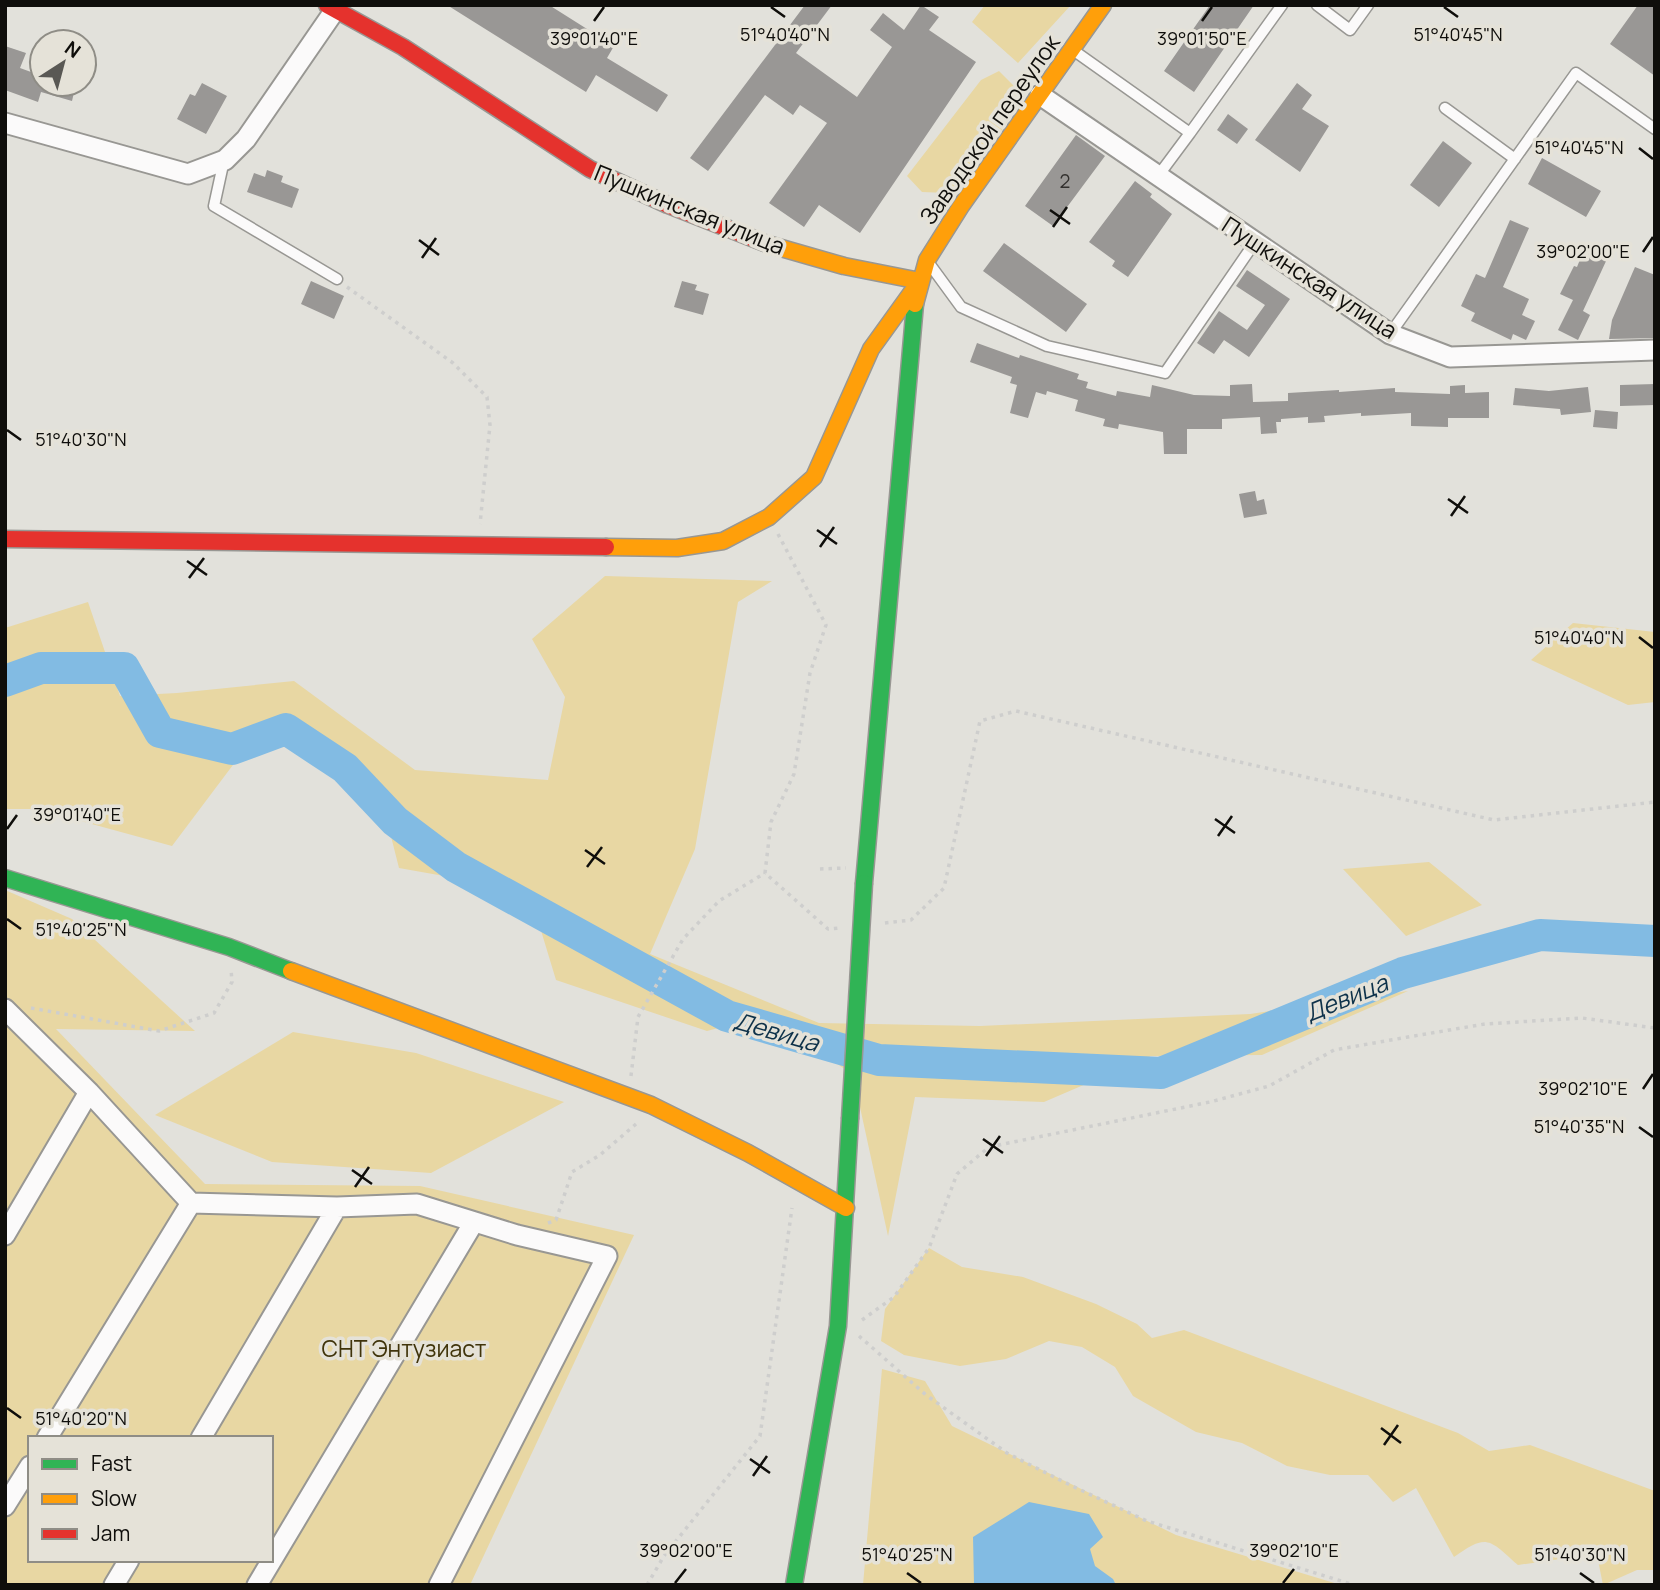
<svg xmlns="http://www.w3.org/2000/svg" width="1660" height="1590" viewBox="0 0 1660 1590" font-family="Manrope,sans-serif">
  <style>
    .green { fill: #e8d7a3; fill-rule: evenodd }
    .water { fill: #82bbe3 }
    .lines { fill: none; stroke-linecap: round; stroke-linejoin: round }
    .river { stroke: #82bbe3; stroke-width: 32 }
    .building { fill: #999795 }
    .lane-casing { stroke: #989793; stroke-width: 13 }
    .street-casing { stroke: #989793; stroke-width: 23 }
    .fast-casing { stroke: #989793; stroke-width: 19 }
    .slow-casing { stroke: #989793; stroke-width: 19 }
    .jam-casing { stroke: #989793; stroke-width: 19 }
    .path { stroke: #cececd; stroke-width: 3.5; stroke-dasharray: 3.5 5; stroke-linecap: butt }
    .lane { stroke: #fbfafa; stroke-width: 10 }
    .street { stroke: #fbfafa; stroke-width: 19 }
    .fast { stroke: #30b455; stroke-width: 16 }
    .slow { stroke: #ff9f0a; stroke-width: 16 }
    .jam { stroke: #e5322d; stroke-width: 16 }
    .fast-bridge-casing { stroke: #989793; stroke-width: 19; stroke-linecap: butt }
    .fast-bridge { stroke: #30b455; stroke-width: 16 }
    .ticks { fill: none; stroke: #0f0e0b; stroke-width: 2.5 }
    .labels { text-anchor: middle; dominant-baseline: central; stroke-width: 7; stroke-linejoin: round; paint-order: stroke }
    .number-label { font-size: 19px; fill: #32302e }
    .street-label { font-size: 23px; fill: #0f0e0b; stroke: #e5e2d8 }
    .park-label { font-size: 23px; fill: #40340b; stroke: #e5e2d8 }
    .water-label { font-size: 24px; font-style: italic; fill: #0e324a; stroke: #e5e2d8 }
    .ticks-label { font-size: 18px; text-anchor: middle; fill: #0f0e0b; stroke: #e5e2d8; stroke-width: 7; stroke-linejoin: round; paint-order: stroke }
  </style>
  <rect width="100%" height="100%" fill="#e2e1db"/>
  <path class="green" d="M985,5h86l-53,58 -46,-41z
    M999,71l16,16 1,23 -52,73 -17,10 -25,-1 -15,-16 74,-96z
    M605,576l167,5 -34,21 -43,247 -45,105 169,69 161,3 270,-12 158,-23 -146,64 -111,1 -107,46 -129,-5 -27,139 -35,-161 -85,-60 -61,16 -151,-51 -27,-89 -130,-23 -22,-87 -114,-56 -91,121 -135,-37h-32v-181l83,-26 32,94 57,-3 117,-12 121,89 133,10 17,-83 -33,-58z
    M1573,623l82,9v70l-27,3 -97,-45z
    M1429,862l53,43 -76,31 -63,-67z
    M5,890l67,29 123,112 -139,-2 149,155 215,2 214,49 -164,350h-465zM30,1438h241v122h-241z
    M293,1032l123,21 148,49 -133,71 -159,-11 -117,-47z
    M929,1248l33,19 61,10 73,27 41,20 15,14 32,-8 274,103 31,18 41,-6 125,46v79h-18l-34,15 -5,-25 -31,-2 -49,7c-29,-26 -31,-32 -64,-8l-38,-69 -23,14 -25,-27h-38l-43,-9 -45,-23 -46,-11 -63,-36 -18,-29 -33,-20 -33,-6 -43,18 -46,7 -56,-11 -23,-14 4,-32z
    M882,1369l43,12 27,45 224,109 165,50h-478z"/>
  <path class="water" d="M1029,1502l60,12 14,23 -13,12 5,17 18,13 3,6 -142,-1 -1,-47z"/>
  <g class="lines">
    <path class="river" d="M5,681l36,-13h83l36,64 72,17 54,-20 59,39 50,53 61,46 271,149 152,44 282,13 242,-100 137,-38 115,6"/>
  </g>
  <path class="building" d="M447,5h102l65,41 -7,12 61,37 -11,17 -61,-37 -10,17z
    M805,5h27l-36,48 61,44 35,-50 -22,-17 13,-17 21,17 17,-25 18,12 -10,13 47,32 -116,171 -41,-28 -15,22 -35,-24 58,-80 -27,-18 -7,10 -28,-20 -57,76 -18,-13z
    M1210,5h44l-60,87 -30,-21z
    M1638,5h17v71l-45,-32z
    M5,46l21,7 -6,15 22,8v8h34l-4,17 -31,-9 -3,10 -33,-12z
    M202,83l25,13 -21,38 -29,-15 13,-25 5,2z
    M1297,83l15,12 -10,14 27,17 -29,46 -45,-32z
    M1228,114l20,15 -11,15 -20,-14z
    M1076,135l29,21 -52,70 -28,-20z
    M1443,141l29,22 -33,44 -29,-22z
    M1542,158l59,33 -15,26 -58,-33z
    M267,170l16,6 -2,6 18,7 -7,19 -45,-16 7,-19 11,4z
    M1135,181l17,13 -2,3 22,17 -44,63 -16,-11 3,-5 -26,-19z
    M1510,220l19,8 -26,59 26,12 -7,16 13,6 -9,19 -13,-6 -2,6 -40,-19 4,-8 -14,-7 15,-32 9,4z
    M1004,243l83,61 -21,28 -83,-61z
    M1590,251l17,8 -24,52 7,4 -12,25 -20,-10 15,-30 -13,-6 14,-28 3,1 4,-10 5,3z
    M1635,267l20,8v63l-46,1 3,-19z
    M1247,270l43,29 -41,58 -25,-17 -10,14 -17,-11 22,-32 28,19 18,-25 -29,-19z
    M311,281l33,15 -10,23 -33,-15z
    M682,281l15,4 -2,5 14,4 -6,21 -29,-8z
    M977,343l42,15 1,-3 59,19 -2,5 11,3 -2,6 30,8 1,-5 33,6 2,-12 42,10 36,1v-11l22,-1 1,18 35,-1v-8l51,-3v2l56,-4v4l55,2v-8l15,-1v8l24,-1v26h-41v9l-37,-1v-13l-50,3v-3l-37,3 1,6 -17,1v-6l-27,2v3h-5l1,11 -16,1 -1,-17 -38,2v10h-35v25h-23l-1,-22 -44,-8 -1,5 -15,-3 2,-7 -30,-8 3,-11 -31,-9 -1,4 -10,-3 -8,26 -18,-5 7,-28 -7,-2 2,-6 -42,-15z
    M1655,384v21l-35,1v-21z
    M1588,387l3,25 -30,3 -1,-6 -47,-4 2,-17 34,3z
    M1595,410l23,2 -1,17 -24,-2z
    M1255,491l2,10 7,-2 3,15 -23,4 -5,-24z"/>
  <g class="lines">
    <g class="lane-casing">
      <path id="lane" d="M1317,5l33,25 18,-25
        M1073,50l117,83 92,-128
        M1445,108l70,51
        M224,160l-10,46 123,73
        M1158,176l32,-43
        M931,266l30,41 86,39 118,27 90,-131
        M1390,334l186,-261 79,56"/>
    </g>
    <g class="street-casing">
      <path id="street" d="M1040,95l350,239 60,23 205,-7
        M5,123l183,51 37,-14 21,-21 89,-129
        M5,1009l84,83 102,111 146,4 80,-3 100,31 90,21 -168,329
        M5,1235l84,-143
        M47,1438l144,-235
        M201,1438l136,-231
        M5,1506l25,-40
        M114,1585l15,-25
        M257,1585l217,-363"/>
    </g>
    <g class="fast-casing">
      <path id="fast" d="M5,878l224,69 62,24
        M864,883l51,-579
        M794,1585l44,-259 12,-207"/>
    </g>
    <g class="slow-casing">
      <path id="slow" d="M767,244l77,22 76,15
        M915,304l12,-44 34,-54 142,-201
        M606,547l71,1 46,-7 46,-24 45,-40 57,-128 49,-68
        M291,971l360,134 97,48 98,55"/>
    </g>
    <g class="jam-casing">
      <path id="jam" d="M327,5l76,42 187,122 78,36 99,39
        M5,539l601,8"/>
    </g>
    <path class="path" d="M347,287l106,76 34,34 3,28 -10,99
      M778,534l48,91 -16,48 -16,101 -23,48 -6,51 63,56 11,-1
      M820,869l26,-1
      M885,923l26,-3 33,-32 36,-167 36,-10 478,109 161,-18
      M31,1008l128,23 55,-18 18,-31 -1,-13
      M631,1076l7,-59 45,-78 36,-38 46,-28
      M548,1223l8,-3 16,-48 28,-17 36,-31
      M862,1320l32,-23 35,-49 28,-74 32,-27 221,-45 59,-16 65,-36 74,-13 77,-13 97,-6 73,10
      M859,1336l67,59 81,58 63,32 77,36 207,64
      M647,1585l17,-29 96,-120 32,-228"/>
    <use href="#lane" class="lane"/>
    <use href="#street" class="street"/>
    <use href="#fast" class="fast"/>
    <use href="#slow" class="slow"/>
    <use href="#jam" class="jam"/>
    <g class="fast-bridge-casing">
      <path id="fast-bridge" d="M850,1119l14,-236"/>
    </g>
    <use href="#fast-bridge" class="fast-bridge"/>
  </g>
  <path class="ticks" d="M771,7l14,10M1444,7l14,10M594,21l10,-14M1202,21l10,-14M1639,148l14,11M1050,210l20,14M1053,227l14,-20M419,240l20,15M1643,252l10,-15M422,258l14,-20M7,430l14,10M1448,499l20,14M1451,516l14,-20M817,530l20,14M820,547l14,-20M187,561l20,14M189,578l15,-20M1639,637l14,11M1215,819l20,14M7,829l10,-14M1218,836l14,-20M585,850l20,14M587,867l15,-20M7,919l14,10M1643,1089l10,-15M1639,1127l14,10M983,1139l20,14M986,1156l14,-20M352,1170l20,14M355,1187l14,-20M7,1408l14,10M1381,1428l20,15M1384,1445l14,-20M750,1459l20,14M753,1476l14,-20M907,1573l14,10M1580,1573l14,10M675,1583l11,-14M1283,1583l11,-14"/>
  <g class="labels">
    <g class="number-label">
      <text x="1065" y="181">2</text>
    </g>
    <g class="street-label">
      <text transform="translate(989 129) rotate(-55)">Заводской переулок</text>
      <text transform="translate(690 209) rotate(22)">Пушкинская улица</text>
      <text transform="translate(1310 277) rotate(33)">Пушкинская улица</text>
    </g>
    <g class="park-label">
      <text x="404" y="1348">СНТ Энтузиаст</text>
    </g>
    <g class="water-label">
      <text transform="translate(1346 997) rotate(-22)">Девица</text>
      <text transform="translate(777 1031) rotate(16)">Девица</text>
    </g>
  </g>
  <g class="ticks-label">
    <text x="1458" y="41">51°40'45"N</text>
    <text x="785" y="41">51°40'40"N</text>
    <text x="594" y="45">39°01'40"E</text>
    <text x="1202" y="45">39°01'50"E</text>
    <text x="1579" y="154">51°40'45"N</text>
    <text x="1583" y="258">39°02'00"E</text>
    <text x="81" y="446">51°40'30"N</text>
    <text x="1579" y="644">51°40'40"N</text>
    <text x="77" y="821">39°01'40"E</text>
    <text x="81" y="936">51°40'25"N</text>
    <text x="1583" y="1095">39°02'10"E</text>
    <text x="1579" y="1133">51°40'35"N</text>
    <text x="81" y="1425">51°40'20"N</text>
    <text x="686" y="1557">39°02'00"E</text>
    <text x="1294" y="1557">39°02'10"E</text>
    <text x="907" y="1561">51°40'25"N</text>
    <text x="1580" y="1561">51°40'30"N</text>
  </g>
  <rect width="1660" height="1590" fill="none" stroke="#0f0e0b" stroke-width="14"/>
  <rect x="28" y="1436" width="245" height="126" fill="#e5e2d8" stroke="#8f8d86" stroke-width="2"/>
  <rect x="42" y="1459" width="35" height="10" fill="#30b455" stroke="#8f8d86" stroke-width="2"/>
  <text x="91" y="1471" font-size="21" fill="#0f0e0b">Fast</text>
  <rect x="42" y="1494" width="35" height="10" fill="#ff9f0a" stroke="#8f8d86" stroke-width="2"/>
  <text x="91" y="1506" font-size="21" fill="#0f0e0b">Slow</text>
  <rect x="42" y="1529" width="35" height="10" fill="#e5322d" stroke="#8f8d86" stroke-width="2"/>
  <text x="91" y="1541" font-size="21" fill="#0f0e0b">Jam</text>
  <g transform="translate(63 63) rotate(36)"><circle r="33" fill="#e5e2d8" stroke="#8f8d86" stroke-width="2"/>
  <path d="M0-5L12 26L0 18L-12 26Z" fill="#595854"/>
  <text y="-10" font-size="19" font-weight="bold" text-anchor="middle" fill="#0f0e0b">N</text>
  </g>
</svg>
